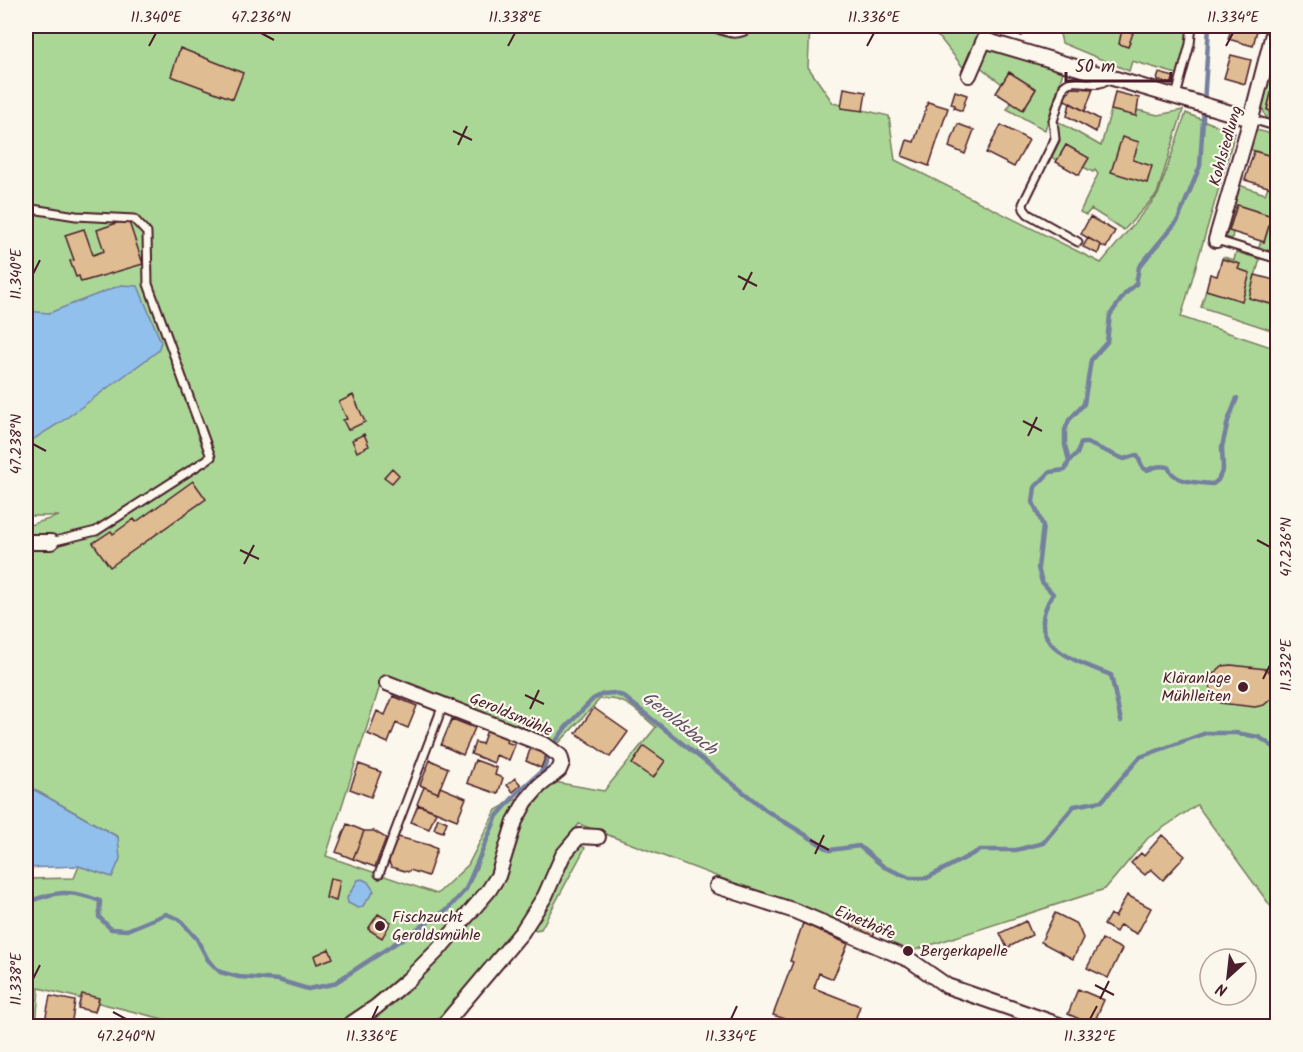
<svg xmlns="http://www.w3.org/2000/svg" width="1303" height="1052" viewBox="0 0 1303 1052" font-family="Kalam,sans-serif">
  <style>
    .green { fill: #aad796; stroke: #7a7b60; stroke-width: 1.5; fill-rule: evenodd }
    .water { fill: #91c0ec; stroke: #75809f; stroke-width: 1.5 }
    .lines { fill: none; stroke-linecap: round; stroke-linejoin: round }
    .stream { stroke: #75809f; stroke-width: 4.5 }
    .building { fill: #e0bc92; stroke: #4a1f2b; stroke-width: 1.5 }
    .lane-casing { stroke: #4a1f2b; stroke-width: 11 }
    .street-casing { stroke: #4a1f2b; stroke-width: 18 }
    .lane { stroke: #fbf7ec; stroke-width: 7 }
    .street { stroke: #fbf7ec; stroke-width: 14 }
    .ticks { fill: none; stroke: #4a1f2b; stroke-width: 2 }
    .poi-dot { fill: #4a1f2b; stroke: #fbf7ec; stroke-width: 2 }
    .labels { text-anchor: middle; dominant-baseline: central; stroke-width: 4.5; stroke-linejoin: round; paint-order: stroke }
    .street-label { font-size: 16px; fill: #4a1f2b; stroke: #fbf7ec }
    .poi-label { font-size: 16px; fill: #4a1f2b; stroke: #fbf7ec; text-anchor: start }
    .water-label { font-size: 18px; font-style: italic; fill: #5f4f65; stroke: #fbf7ec }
    .neatline { fill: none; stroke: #4a1f2b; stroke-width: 2 }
    .ticks-label { font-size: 15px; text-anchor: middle; fill: #4a1f2b }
  </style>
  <rect width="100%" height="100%" fill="#fbf7ec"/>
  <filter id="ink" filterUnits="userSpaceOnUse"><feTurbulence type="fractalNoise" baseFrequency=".0167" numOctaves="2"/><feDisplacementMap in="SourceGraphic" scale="12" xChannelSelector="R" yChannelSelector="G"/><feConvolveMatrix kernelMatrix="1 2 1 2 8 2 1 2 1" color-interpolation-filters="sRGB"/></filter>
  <g filter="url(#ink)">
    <path class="green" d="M26,26h784l-2,41 25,36 56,13 6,44 206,103 57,-68 28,-82 49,20 -54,184 96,32v566l-80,-110 -49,33 -43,51 -199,64 -13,-6 -6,-20 -37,-15 -13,10 -258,-98 -10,13 16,11 -44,81 -13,2 -81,95h-273l-3,-5 -132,-33 -3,38h-10v-147l48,-1 5,-12 33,10 6,-39 -92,-52v-259l33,-10h-33zM383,676l174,69 43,-46c28,-2 36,12 56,28l-52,64 -55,-10 -53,29 -28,55 -31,29 -111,-38z
      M920,26h64l-18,45 -26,-33z
      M1040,26h149l-2,19 -7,30 -48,-14 -3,10 -67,-28 -2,-9z
      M1277,43v34h-2l-8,32 3,1 -3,11 -5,-15z
      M990,48l74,21 -19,61 -38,-21 5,-7 12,7 12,-20 -27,-16 -7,11 -23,-18 7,-16z
      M1111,110l25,5 1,-5 21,5 25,-5 -26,84 -33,36 -33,-21 -5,6 -6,-3 18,-38 -3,-4 -2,2 -10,-5 5,-9 -22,-13 -9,16 -5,-4 8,-16 -3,-20 44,25z
      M1256,130l21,5v23l-28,-9z
      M1239,185l26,9 3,-7 9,3v37l-6,24 -12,-4 2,-6 3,1 8,-26 -35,-11 -8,26 4,1 -1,7 -6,-2z
      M1236,252l24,7 -11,39 28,8v26l-76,-25 5,-17 36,10 8,-27 -12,-4 1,-5 -17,-5 1,-2 11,3z"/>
    <path class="water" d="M121,285l17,1 23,56 -3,9 -97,71 -35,22v-133l23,2z
      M26,785l92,52 2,22 -8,18 -33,-11 -53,2z
      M362,879l6,3 6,9 -12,16 -4,1 -10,-5 -1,-5 11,-18z"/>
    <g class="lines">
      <path class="stream" d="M1069,461l8,-7 4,-11h6l37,16 13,-4 6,13 4,2c8,-3 12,-5 21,-3 7,17 29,15 45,17l5,-4 5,-11 -1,-22 6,-26 9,-23
        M1121,721l-10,-46c-37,-15 -91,-30 -58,-81l-11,-12 -4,-14 5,-42 -10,-24 2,-15 15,-15 15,-2 4,-9 -4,-16v-15l4,-10 15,-16 7,-44 16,-18 3,-27 15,-21 11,-10 3,-17 39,-47 22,-54 9,-140
        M26,903c29,-12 44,-14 74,-2l-1,16 12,12 16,1 39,-16 13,5 18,20 11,21 12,12 19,5 39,3 30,9 25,-5 115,-75 18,-20 31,-73 20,-23 26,-23 13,-29 10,-14 27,-28 10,-5 10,-1 10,3 144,115 63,39 29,-4 25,21 26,11h17l53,-28h36l27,-7 31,-37 28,-5 38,-44 66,-24h30l23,4 19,13"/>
    </g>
    <path class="building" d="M1005,26h21l-4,10 -19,-7z
      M1232,26h26l-5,20 -25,-7z
      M1122,29l11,4 -5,14 -9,-3z
      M180,48l63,25 -10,26 -62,-23z
      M1231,55l20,5 -6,24 -21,-6z
      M1009,72l27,17 -13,21 -27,-17z
      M1159,73l15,4 -3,7 -14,-4z
      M1275,77h3v35l-11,-2z
      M844,88l22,4 -3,19 -22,-3z
      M1072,88l21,1 -8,22 -22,-12z
      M955,91l12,4 -5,16 -8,-3 1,-3 -4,-1z
      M1115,92l24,6 -3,18 -25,-6z
      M928,102l20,6 -19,58 -27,-10 5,-16 7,2z
      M1070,103l29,16 -3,13 -29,-16z
      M958,124l16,6 -9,24 -16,-7z
      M1001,125l28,15 -15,27 -28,-14z
      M1122,137l17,5 -6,18 19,6 -5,17 -36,-11z
      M1066,145l23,13 -10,17 -23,-13z
      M1254,151l24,7v32l-33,-10z
      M1237,205l35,11 -8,26 -35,-11z
      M1090,217l25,14 -9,17 -25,-14z
      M128,219l15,45 -62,18 -2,-6 -3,1 -6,-16 4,-1 -9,-25 19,-6 9,26 11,-4 -7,-21z
      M1088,238l13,7 -3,9 -15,-7z
      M1222,259l18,5 -2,5 12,4 -8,28 -36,-11 4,-16 7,2z
      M1255,275l23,6v25l-29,-8z
      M353,395l12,27 -17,8 -5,-10 4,-1 -8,-17z
      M364,434l5,12 -12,6 -5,-12z
      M392,468l7,7 -7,8 -8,-6z
      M193,481l13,18 -96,68 -17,-24 18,-12 2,3 21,-15 2,3z
      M1231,665l35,4 7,6 3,7v8l-3,7 -9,8 -9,2 -35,-4 -6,-5 -5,-15 2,-7 11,-10z
      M393,696l24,10 -9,22 -12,-5 -8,20 -20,-9 9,-23 8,4z
      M594,708l34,24 -18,25 -34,-24z
      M452,719l23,9 -12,27 -22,-10z
      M487,730l20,8 -1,4 9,3 -6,15 -13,-5 -2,8 -23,-9 4,-12 7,2z
      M644,746l21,15 -12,17 -21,-14z
      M531,747l16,6 -6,15 -15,-7z
      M430,760l18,8 -10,25 -18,-8z
      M475,760l22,8 -2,7 8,3 -5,16 -31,-11z
      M359,764l22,8 -10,25 -21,-8z
      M515,778l6,7 -8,7 -6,-7z
      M424,787l14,6 2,-6 26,11 -9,22 -40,-16z
      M418,805l18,7 -7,17 -18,-7z
      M438,818l9,4 -4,10 -9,-3z
      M347,824l17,7 -11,28 -17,-7z
      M364,831h10l12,7 -11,29 -22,-8z
      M1162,835l23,21 -22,24 -12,-11 -6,6 -14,-12 10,-10 3,3z
      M398,837l31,8 8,4 -9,27 -18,-6 -2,2 -17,-5 -3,-7z
      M330,878l10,2 -4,21 -10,-3z
      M1127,895l24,13 -14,26 -17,-9 -4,7 -12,-7 6,-11 5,3z
      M1055,913l22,11 6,14 -10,21 -32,-17z
      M378,914l13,8 -9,16 -14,-9z
      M853,919l23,10 -4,10 -23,-9z
      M1026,921l6,14 -25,13 -7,-15z
      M803,923l45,21 -15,35 -14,-6 -5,15 46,18 -7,20h-47l-33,-11 20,-53 -3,-1z
      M1102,939l20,10 -14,29 -21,-10z
      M329,949l4,9 -16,6 -3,-8z
      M1078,989l26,11 -11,25 -25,-11z
      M82,994l17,4 -4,14 -17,-4z
      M50,996l25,5 -4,25h-27z"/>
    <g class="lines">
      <g class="lane-casing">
        <path id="lane" d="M711,26c19,8 25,11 44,0
          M981,26l3,14
          M1176,96l14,-52 2,-18
          M1251,119l27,8
          M26,208l50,8 58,3 13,14 1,51 63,173 -115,74 -45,11
          M1216,240l62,19
          M1078,242l-50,-28 -4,-5 -1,-5 32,-65 -2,-18 11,-35c12,-12 36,7 45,-10
          M379,874l64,-169"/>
      </g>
      <g class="street-casing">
        <path id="street" d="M969,75l15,-35 267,79
          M1216,240l35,-121 24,-93
          M26,542h25
          M717,886l78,25 115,49 37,26 115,40
          M348,1026l28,-19 32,-27 30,-30 51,-60 9,-14 17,-55 11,-20 13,-15 20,-16 3,-7 -2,-7 -15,-11 -158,-62
          M443,1026l79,-94 23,-36 18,-41 16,-19 19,1"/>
      </g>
      <use href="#lane" class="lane"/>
      <use href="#street" class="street"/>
    </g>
  </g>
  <path class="ticks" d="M261,33l13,7M149,46l7,-13M508,46l7,-13M867,46l7,-13M1226,46l7,-13M453,131l19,9M458,145l9,-19M33,274l7,-14M738,276l19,10M743,290l9,-18M1023,421l19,10M1028,436l9,-19M33,444l13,7M1257,540l13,7M240,550l19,9M244,564l10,-19M1263,679l7,-14M525,695l19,9M530,709l9,-19M810,840l19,10M815,854l9,-19M33,979l7,-14M1095,985l19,10M1100,999l9,-18M113,1012l13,7M372,1019l6,-13M731,1019l6,-13M1090,1019l7,-13"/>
  <g class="poi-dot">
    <circle cx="1243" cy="687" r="6"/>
    <circle cx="380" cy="926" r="6"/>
    <circle cx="908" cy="951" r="6"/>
  </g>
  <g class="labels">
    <g class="street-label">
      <text transform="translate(1226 146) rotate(-74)">Kohlsiedlung</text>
      <text transform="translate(511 715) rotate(23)">Geroldsmühle</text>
      <text transform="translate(865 923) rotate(23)">Einethöfe</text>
    </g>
    <g class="poi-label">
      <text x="1231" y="678" text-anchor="end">Kläranlage<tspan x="1231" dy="18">Mühlleiten</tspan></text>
      <text x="392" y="917">Fischzucht<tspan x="392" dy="18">Geroldsmühle</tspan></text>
      <text x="920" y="951">Bergerkapelle</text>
    </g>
    <g class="water-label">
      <text transform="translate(679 724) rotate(39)">Geroldsbach</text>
    </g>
  </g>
  <rect width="1303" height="1052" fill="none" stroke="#fbf7ec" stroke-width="66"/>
  <g transform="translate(1228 977) rotate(207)"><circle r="28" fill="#fbf7ec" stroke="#b4a19f" stroke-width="1.5"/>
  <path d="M0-4.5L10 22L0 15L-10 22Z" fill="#4a1f2b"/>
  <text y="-9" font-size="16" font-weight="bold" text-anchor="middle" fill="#4a1f2b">N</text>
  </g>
  <path d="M1066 72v9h105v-9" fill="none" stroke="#4a1f2b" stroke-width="3"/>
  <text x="1075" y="72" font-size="18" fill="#4a1f2b" stroke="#fbf7ec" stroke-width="4.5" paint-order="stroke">50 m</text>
  <rect x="33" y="33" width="1237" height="986" class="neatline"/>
  <g class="ticks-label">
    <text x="156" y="22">11.340°E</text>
    <text x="261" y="22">47.236°N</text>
    <text x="515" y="22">11.338°E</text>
    <text x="874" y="22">11.336°E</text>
    <text x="1233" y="22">11.334°E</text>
    <text transform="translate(16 274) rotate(-90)" y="5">11.340°E</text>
    <text transform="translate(16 444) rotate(-90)" y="5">47.238°N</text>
    <text transform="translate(1286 547) rotate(-90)" y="5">47.236°N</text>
    <text transform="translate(1286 665) rotate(-90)" y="5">11.332°E</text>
    <text transform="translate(16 979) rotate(-90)" y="5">11.338°E</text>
    <text x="126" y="1041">47.240°N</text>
    <text x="372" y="1041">11.336°E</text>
    <text x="731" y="1041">11.334°E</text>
    <text x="1090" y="1041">11.332°E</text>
  </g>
</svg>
